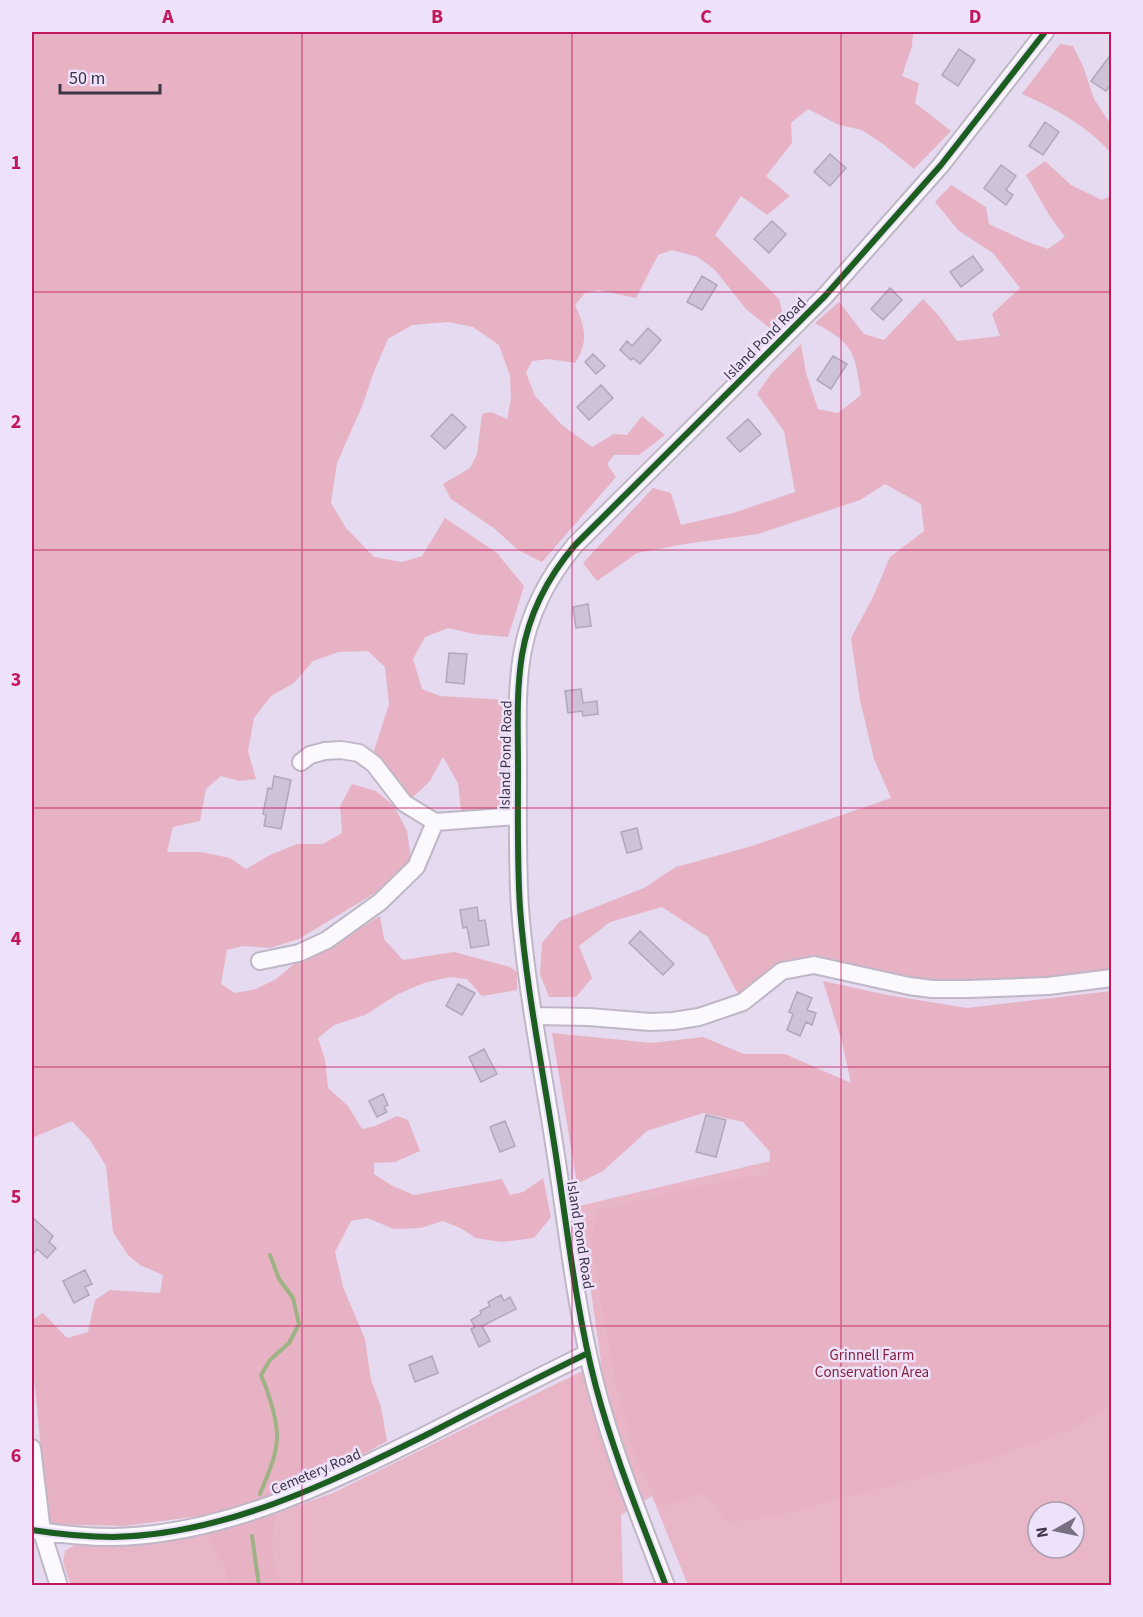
<svg xmlns="http://www.w3.org/2000/svg" width="1143" height="1617" viewBox="0 0 1143 1617" font-family="'Source Sans 3',sans-serif">
  <style>
    .green { fill: #e8b6c7; fill-rule: evenodd }
    .forest { fill: #e7b2c4 }
    .lines { fill: none; stroke-linecap: round; stroke-linejoin: round }
    .stream { stroke: #9eb285; stroke-width: 4 }
    .building { fill: #cec2d9; stroke: #b0a7b7; stroke-width: 1.5 }
    .minor-casing { stroke: #bfb7c7; stroke-width: 20 }
    .minor { stroke: #fbf9fd; stroke-width: 16 }
    .cycleway-casing { stroke: #eee2fa; stroke-width: 10 }
    .cycleway { stroke: #1b5e20; stroke-width: 6 }
    .grid { fill: none; stroke: #c2185b; stroke-width: 1.5; stroke-opacity: 0.55 }
    .labels { text-anchor: middle; dominant-baseline: central; stroke-width: 5; stroke-linejoin: round; paint-order: stroke }
    .street-label { font-size: 15px; fill: #3d3544; stroke: #eee2fa }
    .park-label { font-size: 15px; fill: #86203e; stroke: #eee2fa }
    .neatline { fill: none; stroke: #c2185b; stroke-width: 2 }
    .grid-label { font-size: 20px; text-anchor: middle; font-weight: bold; fill: #c2185b }
  </style>
  <rect width="100%" height="100%" fill="#e5daef"/>
  <path class="green" d="M1111,1081v504h-423l-36,-89 -31,19 2,70 -552,1 -8,-24 2,-11 14,-9 93,-4 54,-7 107,-38 268,-131 -22,-156zM1038,1512h36v36h-36z"/>
  <path class="forest" d="M32,32h881l-1,14 -10,30 17,7 -4,20 36,28 -37,38 -31,-25 -21,-14 -23,-5 -31,-16 -17,14 1,20 -26,33 24,20 -23,19 -26,-19 -26,39 64,64 5,20 -12,11 -26,-21 -31,-39 -17,-13 -26,-7 -14,5 -22,43 -37,-8 -14,3 -10,12c10,21 14,37 0,58l-26,-4 -17,2 -6,12 9,23 27,29 30,22 22,-13 13,1 15,-19 23,19 -26,20h-25l-7,9 9,13 -74,85 -24,-12 -23,-21 -44,-30 -8,-15 27,-16 7,-14 5,-40 9,-2 16,7 4,-20 -1,-23 -11,-31 -26,-18 -25,-5 -36,3 -24,14 -15,35 -10,30 -26,59 -6,40 15,25 28,29 28,5 20,-6 23,-38 52,35 27,33 -16,51 -34,-3 -26,-6 -23,9 -12,22 9,30 18,7 67,4 -1,111h-45l-3,-28 -15,-26 -13,24 -18,17 -39,-44 16,-50 -4,-37 -17,-16 -29,1 -26,9 -19,22 -23,13 -17,22 -6,33 8,28 -17,2 -18,-5 -15,13 -6,32 -27,6 -6,25h34l29,6 16,11 24,-14 27,-11h26l19,-11 -2,-27 12,-22 24,7 18,15 13,25 4,27 -13,21 -99,60 -29,9 -27,-2 -16,4 -6,34 14,9 21,-4 20,-10 23,-19 38,-17 43,-27 4,23 19,21 51,-8 56,15 7,5v18l-35,6 -15,-17 -17,-2 -26,6 -26,11 -33,21 -31,10 -16,13 7,22 3,28 20,18 14,23 13,-3 22,-10 11,4 12,31 -25,11 -21,1v11l17,11 23,10 88,-16 8,16 13,-3 20,-14 8,39 -17,21 -33,4 -25,-4 -16,-10 -17,-7 -23,7 -26,1 -27,-11 -16,3 -16,31 8,35 22,52 6,41 10,27 6,34 -58,33 -64,25 -64,17 -77,10 -76,-2 -14,-147 -2,-9v-48l11,-7 24,25 21,-6 7,-32 15,-10 50,3 3,-18 -23,-10 -12,-10 -15,-23 -7,-66 -16,-26 -18,-19 -40,17z
    M1060,44l13,2 10,20 11,33 17,26v28c-25,-28 -55,-44 -89,-59z
    M1045,161l26,24 31,15 9,-4v775l-59,8 -78,3 -75,-3 -76,-19 -83,38 -32,-61 -46,-30 -52,15 -31,24 13,32 -16,19h-27l-9,-23 2,-31 18,-22 84,-33 32,-21 76,-21 139,-48 -17,-39 -14,-59 -9,-62 22,-41 17,-40 34,-26 -3,-27 -36,-20 -25,16 -102,34 -73,10 -48,9 -40,28 -14,-18 70,-75 18,5 10,32 52,-12 62,-21 -11,-61 -27,-37 14,-20 30,-30 5,29 12,36 20,4 23,-18c-6,-43 -7,-51 -46,-72l24,-21 25,32 20,6 39,-41 16,17 18,25 43,-5 -8,-22 28,-26 -27,-35 -34,-22 -24,-29 16,-17 35,22 3,17 39,18 20,7 17,-12 -16,-22 -23,-40z
    M823,981l64,14 80,13 144,-17v413l-39,25 -88,32 -202,53 -53,9 -26,-30 -43,14 -26,-54 -18,-68 -25,-142 7,-32 89,-23 82,-14 1,-22 -27,-30 -40,-9 -56,18 -44,40 -26,13 -25,-151 100,10 51,-6 41,17h41l66,29 -9,-41z
    M275,1509c-2,26 -6,53 7,76h-52l-3,-5 -2,-16 -11,-13 -8,-23z"/>
  <g class="lines">
    <path class="stream" d="M260,1494c7,-18 16,-36 17,-55 1,-18 -9,-48 -16,-64l9,-15 19,-17 10,-19 -6,-26 -14,-19 -9,-24
      M252,1536l7,50"/>
  </g>
  <path class="building" d="M959,49l16,11 -17,26 -16,-11z
    M1112,53v30l-6,8 -15,-10z
    M1045,122l14,10 -16,23 -14,-9z
    M830,154l16,14 -16,18 -16,-14z
    M1001,165l15,11 -10,14 7,5 -7,10 -22,-17z
    M772,221l14,13 -17,19 -15,-14z
    M973,256l10,14 -22,17 -11,-15z
    M702,276l15,9 -15,25 -15,-8z
    M890,288l12,12 -19,20 -12,-11z
    M648,328l13,12 -21,24 -7,-6 -2,2 -11,-10 7,-9 5,5z
    M593,354l12,12 -9,8 -11,-12z
    M833,356l14,8 -16,25 -14,-9z
    M601,385l12,13 -24,22 -12,-13z
    M452,414l14,13 -21,22 -14,-13z
    M748,419l13,15 -21,18 -13,-14z
    M588,604l3,22 -15,2 -3,-21z
    M449,653l18,1 -3,30 -18,-2z
    M581,689l2,14 14,-2 1,13 -15,2 -1,-5 -14,2 -3,-22z
    M274,776l17,4 -10,49 -17,-3 2,-11 -3,-1 5,-26 4,1z
    M637,828l5,21 -15,4 -6,-21z
    M477,907l2,14 6,-1 4,25 -18,3 -4,-21 -4,1 -3,-18z
    M640,931l34,33 -11,11 -34,-32z
    M458,984l17,9 -13,22 -16,-9z
    M797,992l15,6 -5,12 9,3 -4,12 -6,-3 -6,14 -13,-6 6,-16 -4,-2z
    M484,1049l13,25 -16,8 -12,-25z
    M383,1094l5,11 -4,2 3,5 -10,5 -8,-16z
    M706,1115l20,5 -10,37 -20,-5z
    M505,1121l10,25 -15,6 -10,-25z
    M32,1217l21,19 -4,6 7,6 -9,10 -10,-9 -5,7z
    M85,1270l7,14 -7,3 4,8 -15,8 -11,-22z
    M501,1295l3,6 6,-4 6,12 -34,17 8,15 -11,6 -8,-18 4,-2 -4,-7 10,-6 -1,-3 10,-5 -2,-4z
    M432,1356l6,17 -23,9 -6,-17z"/>
  <g class="lines">
    <g class="minor-casing">
      <path id="minor" d="M301,762l9,-7 15,-4 16,-1 18,3 15,11 30,39 31,19 83,-6
        M260,961l39,-8 28,-13 53,-38 36,-35 19,-45
        M534,1016l55,1 61,5 23,-1 26,-4 44,-15 39,-31 32,-6 95,21 23,3h37l79,-3 64,-8
        M32,1448l10,84 17,54
        M32,1530c26,4 54,7 81,7 113,-2 218,-55 317,-104 52,-27 105,-54 158,-80
        M666,1586c-25,-66 -52,-131 -70,-199 -21,-80 -29,-163 -42,-244 -12,-78 -28,-156 -34,-235 -3,-46 -2,-93 -2,-140 0,-37 -2,-76 4,-113 7,-42 25,-77 53,-110l250,-249 116,-131 104,-133"/>
    </g>
    <use href="#minor" class="minor"/>
    <g class="cycleway-casing">
      <path id="cycleway" d="M32,1530c26,4 54,7 81,7 113,-2 218,-55 317,-104 52,-27 105,-54 158,-80
        M666,1586c-25,-66 -52,-131 -70,-199 -21,-80 -29,-163 -42,-244 -12,-78 -28,-156 -34,-235 -3,-46 -2,-93 -2,-140 0,-37 -2,-76 4,-113 7,-42 25,-77 53,-110l250,-249 116,-131 104,-133"/>
    </g>
    <use href="#cycleway" class="cycleway"/>
  </g>
  <path class="grid" d="M302,32v1554M572,32v1554M841,32v1554M32,292h1080M32,550h1080M32,808h1080M32,1067h1080M32,1326h1080"/>
  <g class="labels">
    <g class="street-label">
      <text transform="translate(765 339) rotate(-45)">Island Pond Road</text>
      <text transform="translate(506 755) rotate(-89)">Island Pond Road</text>
      <text transform="translate(580 1235) rotate(81)">Island Pond Road</text>
      <text transform="translate(316 1472) rotate(-23)">Cemetery Road</text>
    </g>
    <g class="park-label">
      <text x="872" y="1355">Grinnell Farm<tspan x="872" dy="17">Conservation Area</tspan></text>
    </g>
  </g>
  <rect width="1143" height="1617" fill="none" stroke="#eee2fa" stroke-width="66"/>
  <g transform="translate(1056 1530) rotate(261)"><circle r="28" fill="#eee2fa" stroke="#a79db1" stroke-width="1.5"/>
  <path d="M0-4.5L10 22L0 15L-10 22Z" fill="#786f80"/>
  <text y="-9" font-size="16" font-weight="bold" text-anchor="middle" fill="#3d3544">N</text>
  </g>
  <path d="M60 84v9h100v-9" fill="none" stroke="#3d3544" stroke-width="3"/>
  <text x="69" y="84" font-size="18" fill="#3d3544" stroke="#eee2fa" stroke-width="4.5" paint-order="stroke">50 m</text>
  <rect x="33" y="33" width="1077" height="1551" class="neatline"/>
  <g class="grid-label">
    <text x="168" y="23">A</text>
    <text x="437" y="23">B</text>
    <text x="706" y="23">C</text>
    <text x="975" y="23">D</text>
    <text x="16" y="169">1</text>
    <text x="16" y="428">2</text>
    <text x="16" y="686">3</text>
    <text x="16" y="945">4</text>
    <text x="16" y="1203">5</text>
    <text x="16" y="1462">6</text>
  </g>
</svg>
